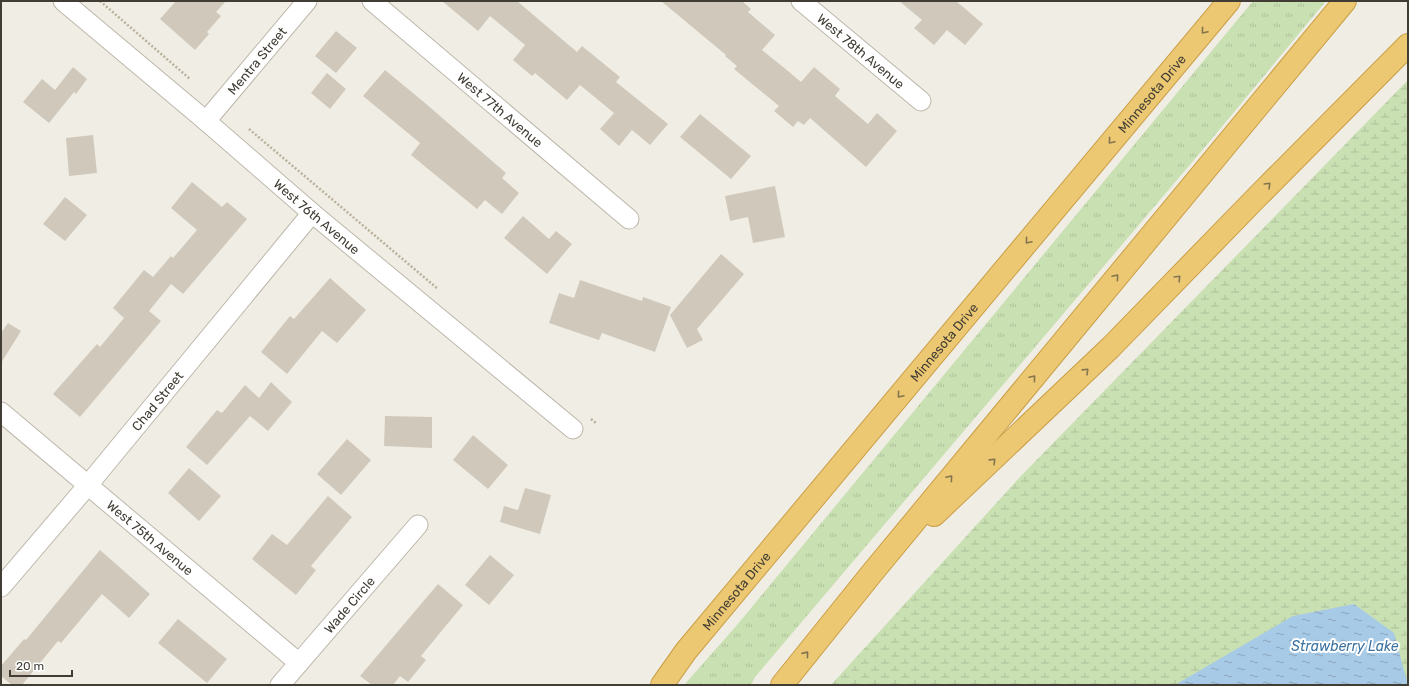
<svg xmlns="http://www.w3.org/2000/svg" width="1409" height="686" viewBox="0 0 1409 686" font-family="Rubik,sans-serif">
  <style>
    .grass { fill: url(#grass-tufts) }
    .wetland { fill: url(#wetland-marsh) }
    .water { fill: url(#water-ripples) }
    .building { fill: #d0c9bb }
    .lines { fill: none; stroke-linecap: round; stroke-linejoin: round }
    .minor-casing { stroke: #bdb7ab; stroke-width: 21 }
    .motorway-casing { stroke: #ca9e45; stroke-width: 24 }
    .path { stroke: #bab09b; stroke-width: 2.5; stroke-dasharray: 2 2; stroke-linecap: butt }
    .minor { stroke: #fff; stroke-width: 19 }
    .motorway { stroke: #ecc873; stroke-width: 22 }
    .oneway { stroke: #85754e }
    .labels { text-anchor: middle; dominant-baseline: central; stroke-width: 4; stroke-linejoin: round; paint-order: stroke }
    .street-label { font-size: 13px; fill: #413d35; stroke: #fff }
    .water-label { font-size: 14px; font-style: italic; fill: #3c72a0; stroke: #fff }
  </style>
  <defs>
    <pattern id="grass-tufts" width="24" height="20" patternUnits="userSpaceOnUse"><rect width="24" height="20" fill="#c9e0b2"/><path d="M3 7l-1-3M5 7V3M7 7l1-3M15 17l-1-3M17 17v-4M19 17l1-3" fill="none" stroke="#aec19a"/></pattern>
    <pattern id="wetland-marsh" width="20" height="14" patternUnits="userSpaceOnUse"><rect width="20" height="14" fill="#c9e0b2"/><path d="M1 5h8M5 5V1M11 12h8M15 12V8" fill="none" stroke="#aec19a"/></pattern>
    <pattern id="water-ripples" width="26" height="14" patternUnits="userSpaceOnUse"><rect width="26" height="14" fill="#a7cae6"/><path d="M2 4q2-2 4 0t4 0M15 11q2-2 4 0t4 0" fill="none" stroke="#8aa5bb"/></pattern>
  </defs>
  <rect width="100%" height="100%" fill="#f0ede5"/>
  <path class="grass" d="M1253,1h73l-116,140 -455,536 -4,8h-67l53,-60z"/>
  <path class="wetland" d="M1408,80v605h-577l189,-208z"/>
  <path class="water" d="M1354,604l40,29 14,52h-233l118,-69z"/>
  <path class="building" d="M176,1h50l-10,11 5,4 -14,16 2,2 -14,16 -35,-31z
    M442,1h75l60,51 5,-6 38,31 -4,5 52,42 -18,21 -18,-15 -13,16 -19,-17 14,-16 -34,-28 -13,15 -32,-27 -3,3 -19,-16 12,-15 -35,-29 -12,15z
    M661,1h81l9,8 -3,3 27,23 -13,15 26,21 13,11 13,-15 26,22 -5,7 33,28 9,-11 20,18 -31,36 -56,-49 -6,7 -6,-4 -5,6 -19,-16 5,-5 -45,-37 3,-3 -12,-10 1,-1z
    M899,1h57l27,23 -18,21 -18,-15 -13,15 -20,-17 8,-8z
    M336,31l21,17 -21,25 -21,-17z
    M73,67l14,12 -11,15 -2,-2 -25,31 -26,-21 19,-23 13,11z
    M385,70l40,33 81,70 -4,5 17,15 -17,21 -17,-14 -8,9 -66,-54 9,-12 -57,-47z
    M327,73l19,16 -16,20 -19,-16z
    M700,114l51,42 -20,23 -51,-42z
    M93,135l4,38 -28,3 -3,-38z
    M192,182l30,25 5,-5 20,17 -64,75 -12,-10 -22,27 12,10 -81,96 -27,-23 44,-50 3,3 24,-29 -11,-10 31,-38 9,7 18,-21 2,2 24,-28 -26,-22z
    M775,186l10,51 -32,6 -5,-26 -18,4 -5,-25z
    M65,197l22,18 -22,26 -22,-17z
    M523,216l26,23 7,-8 16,13 -25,30 -43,-36z
    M721,254l23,20 -47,55 6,11 -16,8 -17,-33z
    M330,278l36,32 -29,33 -15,-12 -35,43 -26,-22 29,-36 4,3z
    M580,280l62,21 1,-4 28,10 -16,45 -53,-19 -3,7 -50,-17 10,-30 15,5z
    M8,323l13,8 -20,32v-30z
    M271,382l21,20 -24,29 -18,-15 -43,49 -21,-18 31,-37 5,3 23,-28 14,13z
    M385,416l47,1v31l-48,-2z
    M473,435l35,30 -20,24 -35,-29z
    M347,439l24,21 -30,35 -24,-21z
    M189,468l32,28 -22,25 -31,-28z
    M525,488l26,7 -11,39 -40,-12 4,-16 14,4z
    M328,496l24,21 -41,49 5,4 -20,25 -44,-36 20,-25 15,11z
    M100,550l50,44 -21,24 -27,-24 -41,49 -3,-2 -36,44h-10l-11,-9v-10l23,-27 2,1z
    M490,555l24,20 -25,30 -24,-20z
    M438,584l25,21 -42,51 5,4 -18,22 -8,-6 -7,9h-21l-12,-9z
    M178,619l49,40 -20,24 -49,-40z"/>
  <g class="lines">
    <g class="minor-casing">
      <g id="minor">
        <path id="s1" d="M63,1l143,120 106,92 261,216"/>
        <path id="s2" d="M372,1l257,218"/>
        <path id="s3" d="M801,1l120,100"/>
        <path id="s4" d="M206,121l101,-120"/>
        <path id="s5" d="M1,412l298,251"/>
        <path id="s6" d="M1,587l87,-102 224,-272"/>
        <path id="s7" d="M280,685l138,-160"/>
      </g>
    </g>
    <g class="motorway-casing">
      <g id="motorway">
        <path d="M934,515l177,-168 146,-150 151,-152"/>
        <path id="s8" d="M662,685l24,-34 543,-650"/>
        <path d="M782,685l90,-112 473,-572"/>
      </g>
    </g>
    <path class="path" d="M100,1l90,78
      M249,129l189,160
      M591,419l5,4"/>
    <use href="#minor" class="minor"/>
    <use href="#motorway" class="motorway"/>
  </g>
  <defs><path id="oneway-chevron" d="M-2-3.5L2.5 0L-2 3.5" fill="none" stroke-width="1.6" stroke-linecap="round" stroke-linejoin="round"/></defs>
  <g class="oneway">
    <use href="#oneway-chevron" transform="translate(1204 31) rotate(130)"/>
    <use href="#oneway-chevron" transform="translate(1111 141) rotate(130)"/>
    <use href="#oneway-chevron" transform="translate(1268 185) rotate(-45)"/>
    <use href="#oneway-chevron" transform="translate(1028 241) rotate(130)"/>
    <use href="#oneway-chevron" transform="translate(1116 277) rotate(-50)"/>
    <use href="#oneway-chevron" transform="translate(1178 278) rotate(-46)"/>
    <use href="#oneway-chevron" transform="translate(1086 371) rotate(-44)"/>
    <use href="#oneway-chevron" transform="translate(1033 378) rotate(-50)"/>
    <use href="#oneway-chevron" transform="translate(900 395) rotate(130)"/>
    <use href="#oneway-chevron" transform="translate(993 461) rotate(-44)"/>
    <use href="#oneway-chevron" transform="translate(950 478) rotate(-50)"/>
    <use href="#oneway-chevron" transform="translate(806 654) rotate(-51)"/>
  </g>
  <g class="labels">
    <g class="street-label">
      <text stroke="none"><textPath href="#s3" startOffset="78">West 78th Avenue</textPath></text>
      <text stroke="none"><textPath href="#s4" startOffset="79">Mentra Street</textPath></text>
      <text stroke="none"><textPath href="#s8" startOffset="768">Minnesota Drive</textPath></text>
      <text stroke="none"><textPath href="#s2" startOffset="168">West 77th Avenue</textPath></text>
      <text stroke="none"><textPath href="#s1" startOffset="333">West 76th Avenue</textPath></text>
      <text stroke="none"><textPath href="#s8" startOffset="444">Minnesota Drive</textPath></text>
      <text stroke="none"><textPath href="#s6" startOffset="243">Chad Street</textPath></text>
      <text stroke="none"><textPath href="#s5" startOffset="195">West 75th Avenue</textPath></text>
      <text stroke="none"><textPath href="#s8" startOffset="120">Minnesota Drive</textPath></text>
      <text stroke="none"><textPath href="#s7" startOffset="106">Wade Circle</textPath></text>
    </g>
    <g class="water-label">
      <text x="1345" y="646">Strawberry Lake</text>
    </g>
  </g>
  <rect width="1409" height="686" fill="none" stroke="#413d35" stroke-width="4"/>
  <path d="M10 670v6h62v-6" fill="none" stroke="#413d35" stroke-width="2"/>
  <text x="16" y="670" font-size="12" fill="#413d35" stroke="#ffffff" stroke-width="3" paint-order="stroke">20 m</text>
</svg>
